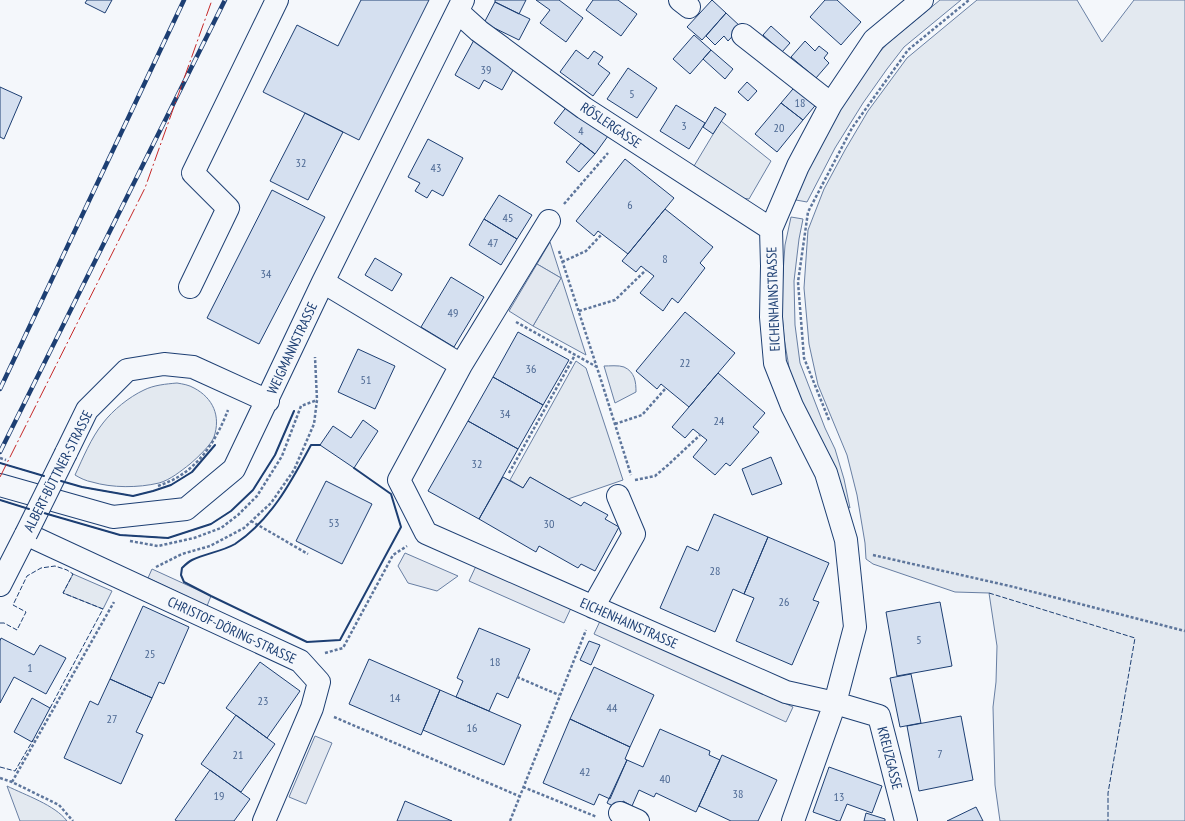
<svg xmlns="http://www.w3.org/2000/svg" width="1185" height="821" viewBox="0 0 1185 821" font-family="'PT Sans Narrow',sans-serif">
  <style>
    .green { fill: #e3e9f0; stroke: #687fa3 }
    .parking { fill: #e3e8f0; stroke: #687fa3 }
    .building { fill: #d5e0f0; stroke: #1d3f73 }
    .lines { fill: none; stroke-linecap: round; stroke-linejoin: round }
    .minor-casing { stroke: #1d3f73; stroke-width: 24 }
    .path { stroke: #5e769c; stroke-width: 2.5; stroke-dasharray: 3 2; stroke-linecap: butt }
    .minor { stroke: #f4f7fb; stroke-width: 22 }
    .rail-casing { stroke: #1d3f73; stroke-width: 4.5 }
    .rail { stroke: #f4f7fb; stroke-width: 3; stroke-dasharray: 9; stroke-linecap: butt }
    .minor-bridge-casing { stroke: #1d3f73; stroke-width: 24; stroke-linecap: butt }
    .minor-bridge { stroke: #f4f7fb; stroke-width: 22 }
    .fence { stroke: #1d3f73; stroke-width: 1; stroke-dasharray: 5 2; stroke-linecap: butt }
    .wall { stroke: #1d3f73; stroke-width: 2 }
    .power { stroke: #c62828; stroke-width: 1; stroke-dasharray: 14 3 2 3; stroke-linecap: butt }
    .labels { text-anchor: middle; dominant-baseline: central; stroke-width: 3; stroke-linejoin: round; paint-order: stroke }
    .number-label { font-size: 12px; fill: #4b6792 }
    .street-label { font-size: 14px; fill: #1d3f73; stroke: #f4f7fb }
  </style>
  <rect width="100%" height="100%" fill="#f4f7fb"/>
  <path class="green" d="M940,0h21l-57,47 -17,22 -24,34 -28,45 -28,54 -11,-2 8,-23 24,-48 46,-71 14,-15z
    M977,0h100l25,42 32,-42h51v821h-185l-5,-36 -2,-78 3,-25 1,-36 -8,-53 -34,-1 -82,-28 -7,-5 -1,-16 -8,-48 -10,-40 -29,-70 -9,-41 -5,-56 4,-58 16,-41 21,-39 23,-39 39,-53z
    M721,121l50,40 -22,38 -7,-1 -48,-32z
    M791,217l12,2 -4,20 -5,42 1,44 5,38 25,65 10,21 9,30 6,29 -3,-2 -47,-101 -10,-32 -6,-35 -3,-37 4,-56z
    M550,242l36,113 -53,-29 28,-48 -24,-14z
    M576,361l10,7 37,112 -55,19 -38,-22 -7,11 -13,-8z
    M604,366c5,0 15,-1 20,1 11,5 12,15 12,25l-21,11z
    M177,383c6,1 12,2 17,5 19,10 27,28 20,49 -3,8 -17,21 -24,27 -9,7 -20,16 -31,19 -21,5 -47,5 -67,-1 -6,-1 -12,-4 -17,-7 8,-17 16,-37 28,-52 10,-13 26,-26 41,-33 10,-5 22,-6 33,-7z
    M73,574l39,17 -9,18 -40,-16z
    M7,786c18,9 48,19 60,35h-47z"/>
  <path class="parking" d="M537,264l24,14 -28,48 -24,-15z
    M405,553l53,23 -21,15 -29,-8 -10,-17z
    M476,566l95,42 -7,15 -95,-42z
    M152,569l59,27 -4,10 -59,-28z
    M601,619l192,88 -7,15 -192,-88z
    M315,736l17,7 -26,61 -17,-7z"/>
  <path class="building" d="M87,0h25l-7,13 -20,-10z
    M361,0h68l-70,140 -96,-48 34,-67 41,21z
    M495,0h31l-7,14 -24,-12z
    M536,0h23l24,18 -17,24 -26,-19 10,-13z
    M593,0h25l19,14 -16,22 -35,-26z
    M712,0l14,13 -24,27 -15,-13z
    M825,0h12l24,22 -20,23 -31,-28z
    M495,2l35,17 -11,21 -35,-17z
    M726,13l15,14 -13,14 -4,-5 -9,9 -9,-9z
    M771,26l19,17 -8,9 -19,-17z
    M694,35l17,15 -21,24 -17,-15z
    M474,40l43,23 -15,27 -18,-10 -5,9 -24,-14z
    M805,41l10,10 4,-5 9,7 -4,5 5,5 -13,15 -25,-21z
    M576,50l12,9 6,-8 9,6 -5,7 12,9 -17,23 -33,-24z
    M711,50l22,19 -8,10 -22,-20z
    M628,68l29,20 -20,30 -30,-19z
    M747,82l10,9 -9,10 -10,-9z
    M798,83l21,18 -16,19 -22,-17z
    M0,87l22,10 -18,42 -4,-2z
    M781,103l22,17 -26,32 -22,-18z
    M568,105l40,31 -13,18 -41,-31z
    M676,105l29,18 -16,26 -29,-18z
    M715,107l11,7 -13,20 -10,-7z
    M305,113l38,19 -35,68 -38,-19z
    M428,139l35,19 -20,38 -11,-6 -5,8 -12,-7 5,-8 -12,-6z
    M581,143l14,11 -16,18 -13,-10z
    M625,159l49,39 -46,56 -30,-23 -4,5 -18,-15z
    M272,190l53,27 -66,127 -52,-26z
    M499,195l33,20 -15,24 -33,-20z
    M665,209l48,38 -13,16 5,5 -27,35 -6,-5 -9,13 -23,-18 14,-17 -13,-10 -5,6 -14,-11z
    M484,219l33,20 -16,26 -32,-20z
    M375,258l27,16 -10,17 -27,-16z
    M451,277l33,20 -30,50 -33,-20z
    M685,312l50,41 -46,54 -28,-23 -4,5 -21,-18z
    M518,332l51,28 -26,45 -50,-28z
    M358,349l37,17 -20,43 -37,-17z
    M718,373l47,40 -12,14 6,5 -29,34 -4,-3 -11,12 -22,-18 14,-17 -14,-11 -8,9 -13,-11z
    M493,377l50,28 -25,44 -50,-28z
    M363,420l15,11 -24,37 -34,-23 13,-19 18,12z
    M468,421l50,28 -39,70 -51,-28z
    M771,457l11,27 -30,11 -10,-26z
    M503,477l20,11 7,-11 51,29 3,-4 24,13 -3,4 14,8 -24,44 -14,-7 -3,4 -39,-22 -3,6 -57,-33z
    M326,481l46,23 -30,60 -46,-23z
    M714,514l54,23 -24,57 -11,-5 -18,43 -55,-24 27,-62 11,5z
    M768,537l61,26 -16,37 6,2 -27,63 -56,-24 18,-43 -10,-4z
    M940,602l12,64 -55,10 -11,-64z
    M143,606l46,21 -25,57 -5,-2 -7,16 -42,-19z
    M479,628l51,21 -22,49 -11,-5 -8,18 -33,-14 7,-16 -6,-3z
    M1,638l33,17 6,-10 26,13 -20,36 -32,-17 -14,26v-62z
    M589,641l11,4 -9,20 -11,-5z
    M369,659l71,31 -19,45 -72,-31z
    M260,662l40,29 -33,47 -41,-30z
    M594,667l60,28 -24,52 -60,-28z
    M911,674l10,49 -21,4 -10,-49z
    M110,679l42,19 -16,34 7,3 -22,49 -57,-26 26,-57 8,4z
    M440,690l81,35 -17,40 -81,-35z
    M32,698l18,10 -18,34 -18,-10z
    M236,715l39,29 -34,48 -40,-28z
    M961,716l12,64 -54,11 -12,-65z
    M570,719l60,28 -5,12 2,1 -17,39 -11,-5 -5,11 -51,-22z
    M660,729l50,22 -1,4 11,5 -24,52 -40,-19 -2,4 -15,-7 -7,16 -9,-5 -4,8 -12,-6 20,-43 16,7z
    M722,755l55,25 -19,41h-27l-32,-15z
    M829,767l53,19 -10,27 -25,-9 -7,17h-2l-25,-9z
    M210,770l40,29 -16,22h-57l-2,-1z
    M405,801l47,20h-55z
    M976,807l7,14h-36z
    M866,813l19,6v2h-21z"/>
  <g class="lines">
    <g class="minor-casing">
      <path id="minor" d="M680,0l9,7
        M458,12l21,19 105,77 187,121
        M743,35l88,69
        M323,282l138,83 -62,115 27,53 360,159 49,11 44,13 27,105
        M190,287l38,-79 -35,-35 84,-173
        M461,365l88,-144
        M66,453l21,-43 40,-40 37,-6 29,3 75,34
        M0,485l113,32 73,-8 48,-40 89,-187 140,-282
        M0,585l26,-51 274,127 19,21 -7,26 -48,113
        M593,607l41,-73 -16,-38
        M620,813l18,8
        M793,821l42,-118 20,-76 -9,-87 -20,-67 -34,-67 -17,-43 -4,-46 1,-51 -1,-37 27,-63 33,-62 43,-64 48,-40"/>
    </g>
    <path class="path" d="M564,204l44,-51
      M559,251l42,129 30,95
      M562,262l24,-11 16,-17
      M579,311l36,-11 31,-30
      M516,322l81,45
      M829,420l-25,-62 -6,-76 10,-70 44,-84 56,-78 61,-50
      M615,424l27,-9 24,-27
      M0,458l6,2
      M509,473l66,-118
      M635,480l20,-4 13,-11 32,-30
      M158,486c8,-3 16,-6 23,-11 23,-15 37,-39 47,-65
      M251,521l57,33
      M130,541l28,5 36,-8 27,-10 17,-13 19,-19 25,-40 19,-50 16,-6
      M873,555l141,32 171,44
      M156,567l26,-13 28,-8 34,-18 27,-25 23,-33 20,-46 3,-24 -2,-43
      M325,653l18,-5 50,-93 14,-9
      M517,677l42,18
      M334,717l185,79
      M0,778l12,4 47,23 14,16
      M12,782l102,-180
      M523,787l74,30
      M510,821l76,-191"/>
    <use href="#minor" class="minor"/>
    <g class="rail-casing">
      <path id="rail" d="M0,389l184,-389
        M0,452l225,-452"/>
    </g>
    <use href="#rail" class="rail"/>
    <g class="minor-bridge-casing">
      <path id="minor-bridge" d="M26,534l40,-81"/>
    </g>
    <use href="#minor-bridge" class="minor-bridge"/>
    <path class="fence" d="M0,463l44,13
      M61,481l21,6 51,9 20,-5 18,-6 21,-13 23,-27
      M0,500l29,9
      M44,513l76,22 48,3 43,-14 20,-13 22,-21 22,-35 19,-44
      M989,593l146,45 -27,155v28
      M0,623h4l13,7 9,-18 -13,-7 14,-29 14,-8 14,-2 12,4 6,4 -10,19 40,16 -54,101
      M0,767l15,4 18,-31"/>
    <path class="wall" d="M320,445h-9c-20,37 -40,75 -76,99 -14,8 -29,9 -43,16 -4,2 -7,5 -10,8l-1,7 3,7 27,14 96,46 33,-2 61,-113 -10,-33 -37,-26
      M0,463l44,13
      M61,481l21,6 51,9 20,-5 18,-6 21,-13 23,-27
      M0,500l29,9
      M44,513l76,22 48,3 43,-14 20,-13 22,-21 22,-35 19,-44"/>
    <path class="power" d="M0,477l145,-289 67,-188"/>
  </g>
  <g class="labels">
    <g class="number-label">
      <text x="486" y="69">39</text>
      <text x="632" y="93">5</text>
      <text x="800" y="102">18</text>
      <text x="684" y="125">3</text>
      <text x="779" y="127">20</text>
      <text x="581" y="130">4</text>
      <text x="301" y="162">32</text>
      <text x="436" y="167">43</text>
      <text x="630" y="204">6</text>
      <text x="508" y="217">45</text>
      <text x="493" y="242">47</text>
      <text x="665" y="258">8</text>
      <text x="266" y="273">34</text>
      <text x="453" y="312">49</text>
      <text x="685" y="362">22</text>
      <text x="531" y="368">36</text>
      <text x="366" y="379">51</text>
      <text x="505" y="413">34</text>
      <text x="719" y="420">24</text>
      <text x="477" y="463">32</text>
      <text x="334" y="522">53</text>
      <text x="549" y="523">30</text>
      <text x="715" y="570">28</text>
      <text x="784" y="601">26</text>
      <text x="919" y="639">5</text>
      <text x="150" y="653">25</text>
      <text x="495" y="661">18</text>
      <text x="30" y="667">1</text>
      <text x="395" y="697">14</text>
      <text x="263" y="700">23</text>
      <text x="612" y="707">44</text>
      <text x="112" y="718">27</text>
      <text x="472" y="727">16</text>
      <text x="940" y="753">7</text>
      <text x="238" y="754">21</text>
      <text x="585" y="771">42</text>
      <text x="665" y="778">40</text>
      <text x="738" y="793">38</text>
      <text x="219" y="795">19</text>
      <text x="839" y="796">13</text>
    </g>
    <g class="street-label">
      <text transform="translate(611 125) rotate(34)">RÖSLERGASSE</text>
      <text transform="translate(773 299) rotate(-92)">EICHENHAINSTRASSE</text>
      <text transform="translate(292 348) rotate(-65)">WEIGMANNSTRASSE</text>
      <text transform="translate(58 471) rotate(-63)">ALBERT-BÜTTNER-STRASSE</text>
      <text transform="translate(629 623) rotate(24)">EICHENHAINSTRASSE</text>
      <text transform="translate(232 630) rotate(25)">CHRISTOF-DÖRING-STRASSE</text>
      <text transform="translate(890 758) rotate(76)">KREUZGASSE</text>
    </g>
  </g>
</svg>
